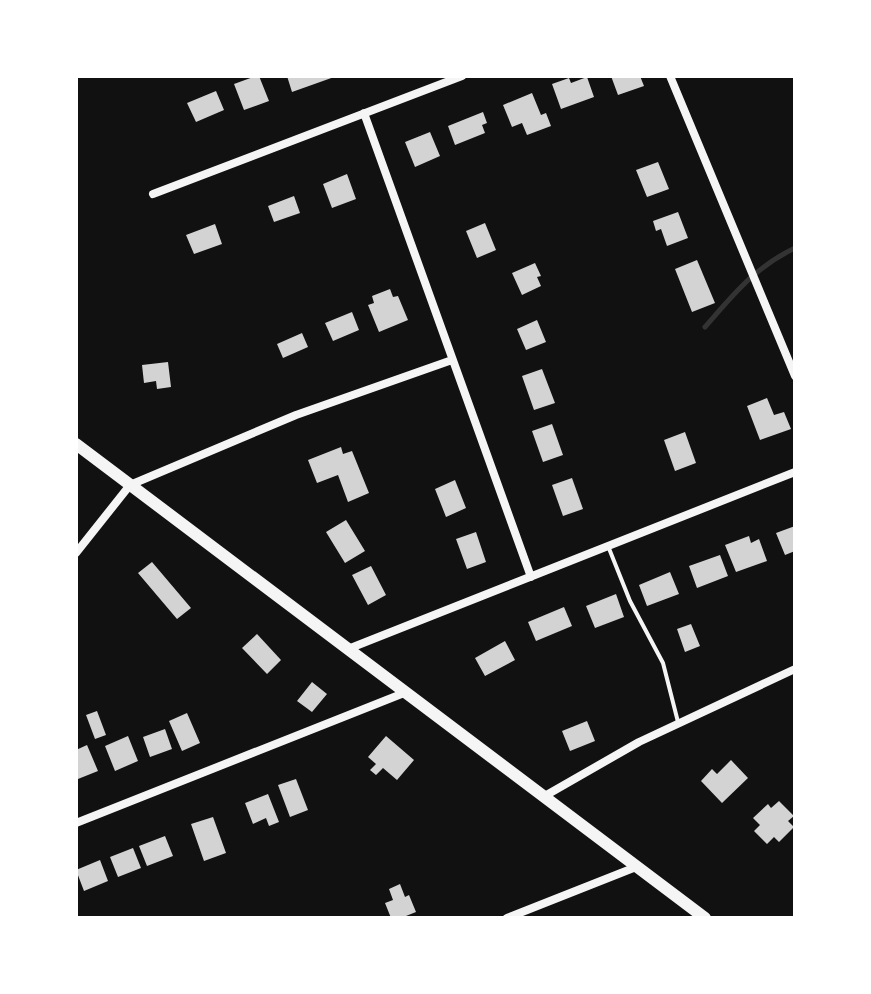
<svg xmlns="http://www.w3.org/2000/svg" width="871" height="994" viewBox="0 0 871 994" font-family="'Varela Round',sans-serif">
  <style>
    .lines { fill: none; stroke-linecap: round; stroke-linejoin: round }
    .stream { stroke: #333; stroke-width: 5 }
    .building { fill: #d3d3d3 }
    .service { stroke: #f5f5f5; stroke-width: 4 }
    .minor { stroke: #f5f5f5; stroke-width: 8 }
    .secondary { stroke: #f5f5f5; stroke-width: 12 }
  </style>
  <rect width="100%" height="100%" fill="#111"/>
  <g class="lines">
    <path class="stream" d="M705,327c29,-33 50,-60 90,-79"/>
  </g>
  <path class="building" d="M256,76h3l10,25 -25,9 -10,-26z
    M287,76h50l-45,16z
    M611,76h29l4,10 -26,9z
    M587,77l7,20 -33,12 -9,-25 17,-6 2,5z
    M216,91l8,19 -28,12 -9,-19z
    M532,93l9,22 5,-2 5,13 -24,9 -5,-12 -10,4 -9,-22z
    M483,112l4,11 -5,2 3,8 -30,12 -7,-19z
    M430,132l10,24 -25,11 -10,-25z
    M658,162l11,27 -22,8 -11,-27z
    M347,174l9,25 -24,9 -9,-24z
    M294,196l6,17 -26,9 -6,-16z
    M678,212l10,26 -21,8 -6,-17 -5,2 -3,-10z
    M485,223l11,27 -19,8 -11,-27z
    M215,224l7,20 -28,10 -8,-19z
    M697,260l18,43 -23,9 -17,-43z
    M535,263l6,13 -4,1 4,9 -19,9 -10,-22z
    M390,289l3,8 5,-1 10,24 -29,12 -11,-27 6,-2 -2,-7z
    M352,312l7,18 -26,11 -8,-18z
    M537,320l9,22 -20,8 -9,-21z
    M302,333l6,14 -25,11 -6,-14z
    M168,362l3,25 -14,2 -1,-8 -12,2 -2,-18z
    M542,369l13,34 -21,7 -12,-34z
    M767,398l7,17 10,-3 7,17 -31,11 -13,-34z
    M552,424l11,31 -20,7 -11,-31z
    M685,432l11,31 -21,8 -11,-31z
    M341,447l2,7 9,-3 17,42 -21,9 -10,-27 -21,8 -9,-23z
    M572,478l11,31 -20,7 -11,-31z
    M455,480l11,28 -20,9 -11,-28z
    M346,520l19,31 -20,12 -19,-31z
    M795,526v25l-10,4 -9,-22z
    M476,532l10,30 -19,7 -11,-30z
    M749,536l2,7 8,-4 8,22 -31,11 -11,-27z
    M720,555l8,21 -31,12 -8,-22z
    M152,562l39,46 -14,11 -39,-46z
    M371,566l15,29 -18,10 -16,-30z
    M670,572l9,22 -32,12 -8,-21z
    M616,594l8,23 -29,11 -9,-22z
    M564,607l8,19 -36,15 -8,-19z
    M691,624l9,22 -15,6 -8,-23z
    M257,634l24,26 -14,14 -25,-26z
    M505,641l10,19 -30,16 -10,-18z
    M312,682l15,12 -15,18 -15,-11z
    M97,711l9,24 -11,4 -9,-24z
    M187,713l13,30 -18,8 -13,-30z
    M587,721l8,20 -25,10 -8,-20z
    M165,729l7,20 -22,8 -7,-20z
    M128,736l10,25 -23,10 -10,-25z
    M386,736l28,24 -17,20 -14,-12 -7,7 -6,-5 6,-6 -8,-7z
    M87,745l11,26 -20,8 -2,-29z
    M731,760l17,18 -26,25 -21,-22 11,-12 5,5z
    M296,779l12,31 -18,7 -12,-32z
    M268,794l11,28 -10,4 -3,-8 -13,6 -8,-21z
    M779,801l15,15 -6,5 6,6 -15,15 -5,-5 -7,7 -13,-13 6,-6 -7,-7 15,-14 3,4z
    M213,817l13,36 -22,8 -13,-37z
    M165,836l8,20 -26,10 -8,-20z
    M133,848l8,20 -23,9 -8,-20z
    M100,860l8,21 -24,10 -8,-21z
    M400,884l5,13 4,-2 7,17 -15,6h-10l-6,-15 8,-3 -4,-11z"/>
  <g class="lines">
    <path class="service" d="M608,546l22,55 33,62 15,59"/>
    <path class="minor" d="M670,76l125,300
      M364,113l167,464
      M153,194l309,-118
      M76,553l54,-68 166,-70 156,-55
      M348,649l447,-177
      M543,797l96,-55 156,-73
      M76,823l328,-130
      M507,918l129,-51"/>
    <path class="secondary" d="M76,444l629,474"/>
  </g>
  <rect width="871" height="994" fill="none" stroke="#ffffff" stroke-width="156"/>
</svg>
